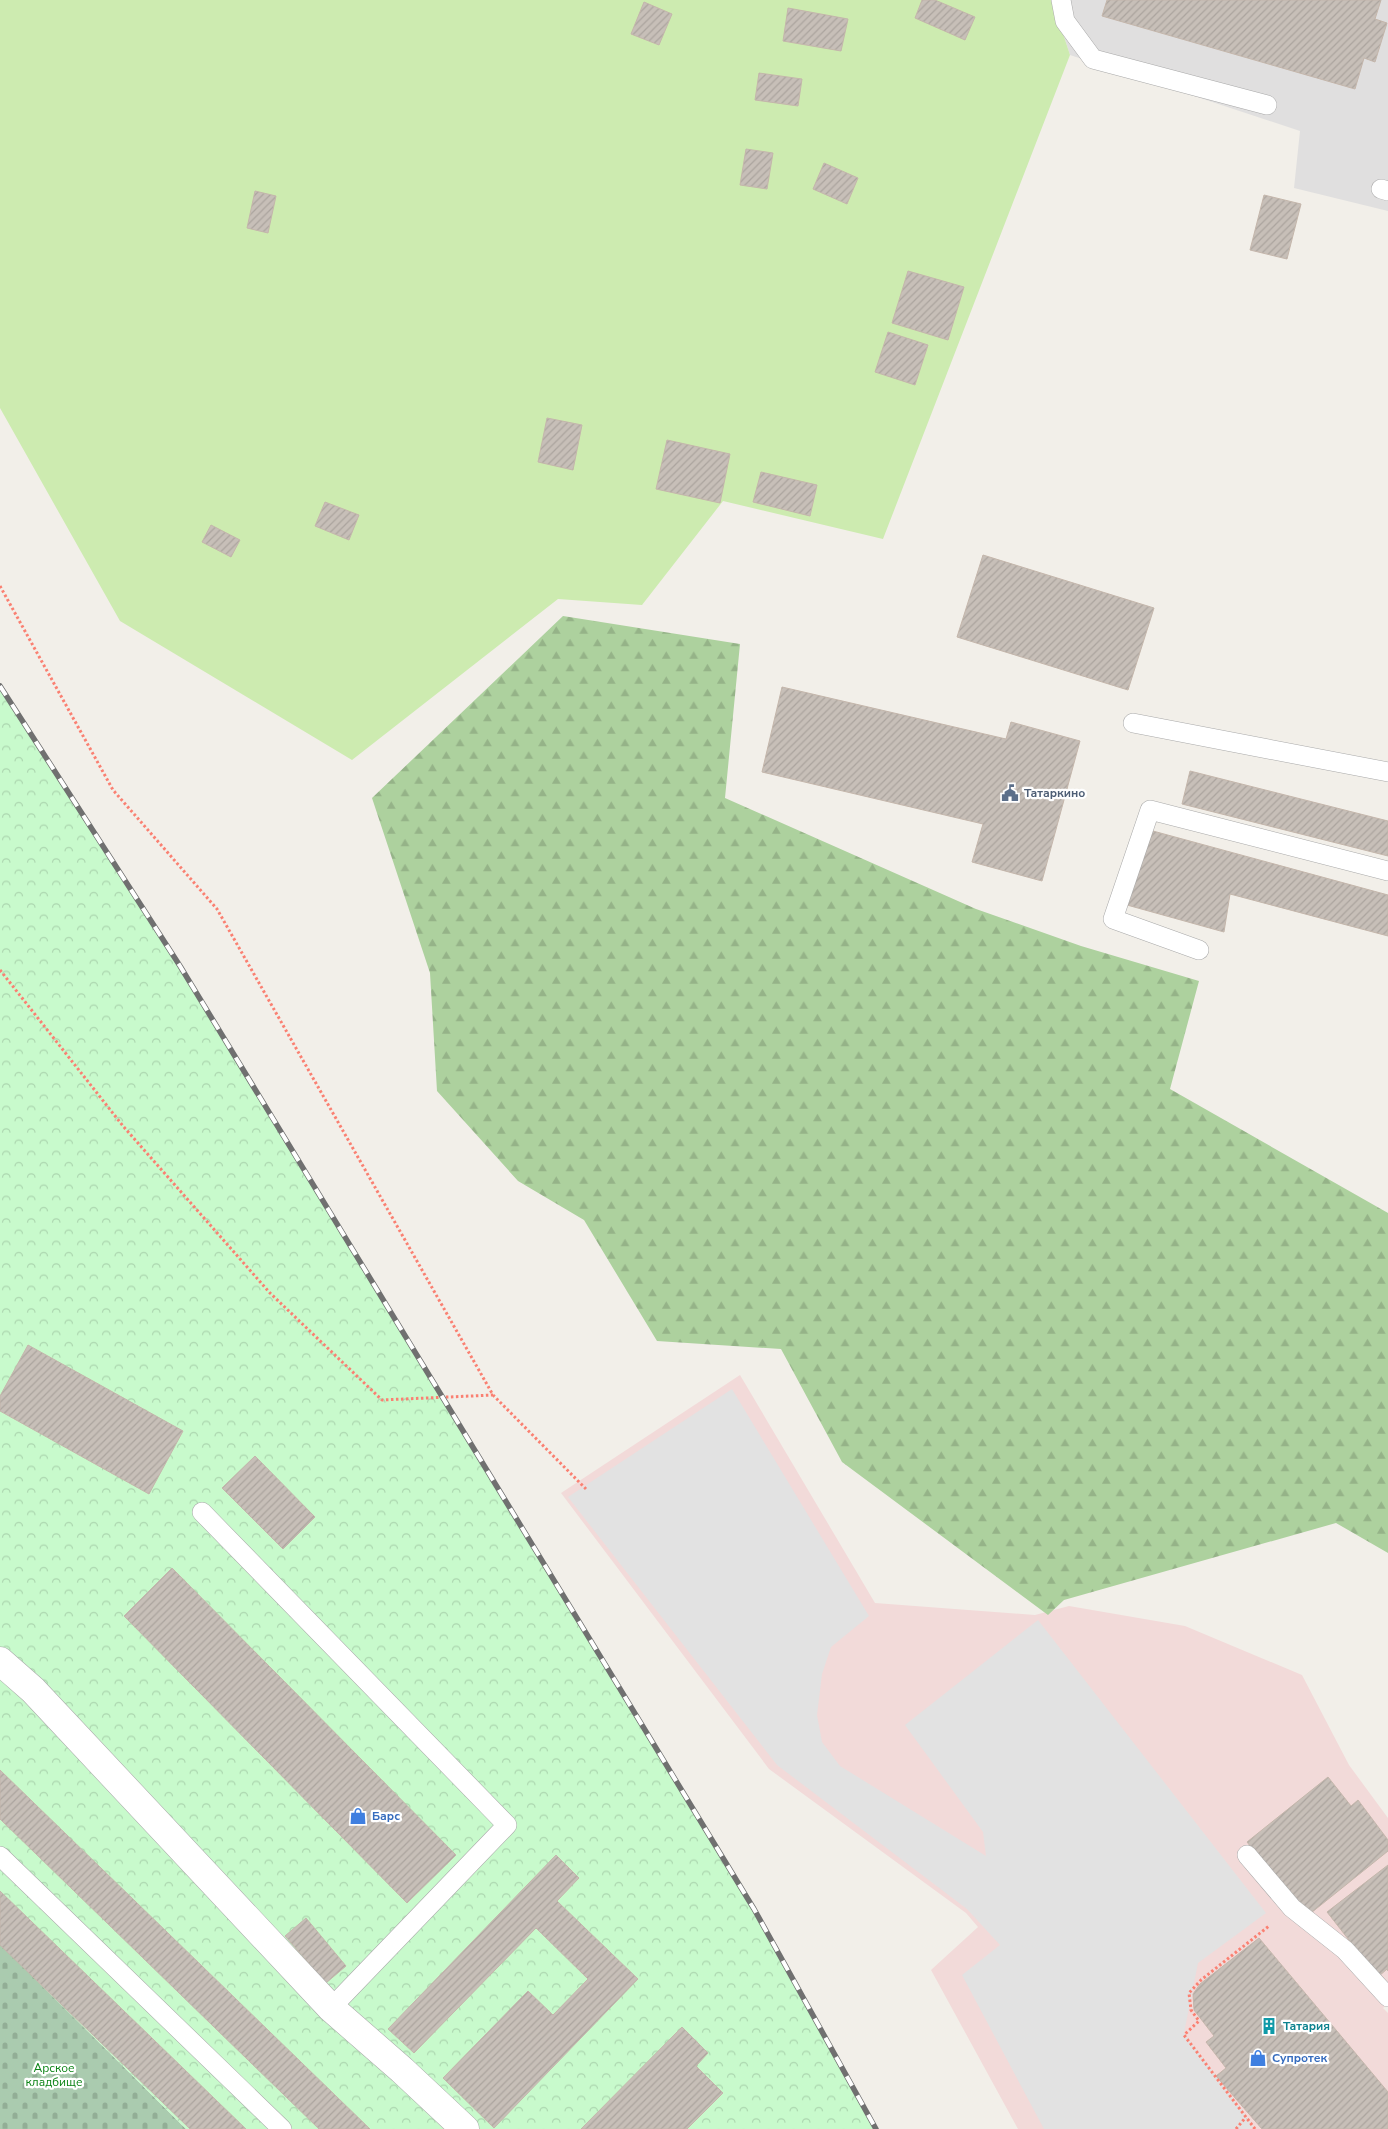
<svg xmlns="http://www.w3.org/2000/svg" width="1388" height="2129" viewBox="0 0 1388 2129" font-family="'Nunito Sans',sans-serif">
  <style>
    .residential { fill: #e0dfdf }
    .commercial { fill: #f2dad9 }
    .forest { fill: url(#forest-firs) }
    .cemetery { fill: url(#cemetery-stones) }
    .park { fill: url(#park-crowns) }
    .garden { fill: #cdebb0 }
    .parking { fill: #e2e2e2 }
    .building { fill: url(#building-hatch); stroke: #c4b6ab }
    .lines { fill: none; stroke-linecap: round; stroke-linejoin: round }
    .service-casing { stroke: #a9a9a9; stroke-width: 20 }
    .minor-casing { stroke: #a9a9a9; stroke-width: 29 }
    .path { stroke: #fa8072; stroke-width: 3; stroke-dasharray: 2.5 2.5; stroke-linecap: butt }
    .service { stroke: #fff; stroke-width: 19 }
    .minor { stroke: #fff; stroke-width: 28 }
    .rail-casing { stroke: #707070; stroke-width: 5.5 }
    .rail { stroke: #fff; stroke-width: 4; stroke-dasharray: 11; stroke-linecap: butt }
    .labels { text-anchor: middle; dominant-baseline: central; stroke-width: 4.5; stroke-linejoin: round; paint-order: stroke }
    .service-label { font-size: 12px; font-weight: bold; fill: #4e5e75; stroke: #fff; text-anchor: start }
    .shop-label { font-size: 12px; font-weight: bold; fill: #366cbe; stroke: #fff; text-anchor: start }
    .culture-label { font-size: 12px; font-weight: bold; fill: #0d838f; stroke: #fff; text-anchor: start }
    .park-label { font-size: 12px; fill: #0c8416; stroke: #fff }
  </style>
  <defs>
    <pattern id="forest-firs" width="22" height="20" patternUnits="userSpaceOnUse" patternTransform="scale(1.25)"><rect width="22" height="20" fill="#add19e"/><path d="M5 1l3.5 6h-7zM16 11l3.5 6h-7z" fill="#95b388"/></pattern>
    <pattern id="cemetery-stones" width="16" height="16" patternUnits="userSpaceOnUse" patternTransform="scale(1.25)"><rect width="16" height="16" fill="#aacbaf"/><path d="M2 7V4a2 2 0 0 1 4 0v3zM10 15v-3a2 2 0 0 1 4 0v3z" fill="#92ae96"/></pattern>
    <pattern id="park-crowns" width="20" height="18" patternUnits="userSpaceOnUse" patternTransform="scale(1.25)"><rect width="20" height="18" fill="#c8facc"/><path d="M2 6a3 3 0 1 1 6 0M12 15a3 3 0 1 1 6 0" fill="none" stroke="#acd6af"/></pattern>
    <pattern id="building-hatch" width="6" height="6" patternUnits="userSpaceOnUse" patternTransform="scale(1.25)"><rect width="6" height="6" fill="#c7bfb8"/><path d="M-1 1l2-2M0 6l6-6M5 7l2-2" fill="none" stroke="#aba49e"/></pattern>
  </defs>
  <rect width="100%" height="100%" fill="#f2efe9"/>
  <path class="residential" d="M1052,0h336v211l-94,-23 6,-57 -230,-76z"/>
  <path class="commercial" d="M740,1375l135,228 160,12 34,-9 116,20 117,49 47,90 39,53v186l-5,4 5,5v116h-370l-87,-159 47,-43 -12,-14 -197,-144 -208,-276z"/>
  <path class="forest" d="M563,616l177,28 -15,154 251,111 105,37 118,35 -29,108 218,124v340l-52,-30 -272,77 -16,15 -206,-153 -61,-113 -124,-8 -73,-121 -66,-39 -81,-90 -7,-118 -58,-175z"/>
  <path class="cemetery" d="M0,1944l186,185h-186z"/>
  <path class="park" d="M0,686l180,280 574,943 122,220h-690l-186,-185z"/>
  <path class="garden" d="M0,0h1052l18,55 -187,484 -160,-38 -81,104 -84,-6 -206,161 -232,-139 -120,-213z"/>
  <path class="parking" d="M732,1389l137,227 -38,31 -9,27 -5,41 5,27 18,24 146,90 -3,-24 -78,-107 133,-105 228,293 -68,50 -14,70 69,93 -3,3h-206l-82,-154 38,-30 -33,-36 -190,-144 -209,-268z"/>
  <path class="building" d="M922,0h13l40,17 -10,23 -50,-22z
    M1107,0h274l-6,19 12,4 -12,39 -11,-4 -9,31 -253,-73z
    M644,2l28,12 -13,31 -28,-11z
    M788,8l60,11 -7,32 -58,-10z
    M759,73l43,6 -4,27 -43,-6z
    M746,149l27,4 -6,36 -27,-4z
    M824,163l34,15 -11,26 -34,-15z
    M255,191l21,5 -8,37 -21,-5z
    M1264,195l37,9 -14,55 -37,-9z
    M908,271l56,16 -16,53 -56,-17z
    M888,332l40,13 -13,40 -40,-13z
    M547,418l35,7 -9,45 -35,-8z
    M667,440l63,14 -10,49 -64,-14z
    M761,472l56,13 -7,31 -57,-14z
    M325,502l34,13 -10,25 -34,-14z
    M211,525l29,15 -9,17 -29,-15z
    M983,555l171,53 -26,82 -171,-53z
    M782,687l224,52 5,-17 69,19 -38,140 -70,-19 11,-38 -221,-52z
    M1190,771l198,50v35l-206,-52z
    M1153,831l235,64v41l-158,-42 -6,38 -97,-27z
    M28,1345l155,86 -34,63 -149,-83v-15z
    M255,1456l60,61 -32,32 -61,-61z
    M172,1568l284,287 -49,48 -283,-287z
    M0,1770l370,359h-51l-319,-310z
    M1328,1777l23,29 7,-6 30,40v11l-82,66 -59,-75z
    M556,1855l23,23 -22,23 81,78 -144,149 -51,-50 85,-87 25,24 35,-36 -52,-51 -122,125 -26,-24z
    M1388,1865v106l-1,-2 -9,8 -51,-65z
    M0,1891l246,238h-56l-190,-184z
    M306,1918l40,48 -20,17 -41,-47z
    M1259,1938l129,154v37h-126l-46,-53 10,-8 -20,-26 8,-6 -20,-26 -1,-16 7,-10z
    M682,2027l26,26 -12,13 27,27 -36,36h-106z"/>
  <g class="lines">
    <g class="service-casing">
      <path id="service" d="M1061,0l4,21 28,38 174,46
        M1381,189l7,2
        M1133,723l255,49
        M1199,950l-86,-31 37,-109 238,61
        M202,1512l305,313 -176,183
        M1247,1855l45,53 53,42 43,47
        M0,1856l282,273"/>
    </g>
    <g class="minor-casing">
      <path id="minor" d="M0,1661l33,29 298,318 71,62 63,59"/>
    </g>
    <path class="path" d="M0,586l113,204 104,119 276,486 93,94
      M0,970l123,156 147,167 112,107 111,-5
      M1236,2129l10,-12
      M1255,2129l-71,-94 15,-14 -8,-11 -2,-17 12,-13 68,-54"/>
    <use href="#service" class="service"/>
    <use href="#minor" class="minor"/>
    <g class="rail-casing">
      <path id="rail" d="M0,686l180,280 574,943 122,220"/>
    </g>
    <use href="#rail" class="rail"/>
  </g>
  <defs>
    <g id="civic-bare" transform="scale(1.35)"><path d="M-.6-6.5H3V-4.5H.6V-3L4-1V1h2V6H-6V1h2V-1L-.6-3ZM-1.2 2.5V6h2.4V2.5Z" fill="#5c6f8a" stroke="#fff" stroke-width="2.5" paint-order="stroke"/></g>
    <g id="shop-bare" transform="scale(1.35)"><path d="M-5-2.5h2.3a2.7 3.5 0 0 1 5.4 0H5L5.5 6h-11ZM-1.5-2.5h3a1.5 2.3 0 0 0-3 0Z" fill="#3f7fe0" stroke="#fff" stroke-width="2.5" paint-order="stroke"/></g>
    <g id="building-bare" transform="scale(1.35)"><path d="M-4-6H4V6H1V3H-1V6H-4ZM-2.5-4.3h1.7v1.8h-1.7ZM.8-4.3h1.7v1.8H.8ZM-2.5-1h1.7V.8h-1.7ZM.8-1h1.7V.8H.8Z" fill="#0f9aa8" stroke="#fff" stroke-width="2.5" paint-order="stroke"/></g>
  </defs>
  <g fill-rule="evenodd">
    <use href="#civic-bare" x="1010" y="793"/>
    <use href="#shop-bare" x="358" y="1816"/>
    <use href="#building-bare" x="1269" y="2026"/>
    <use href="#shop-bare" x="1258" y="2058"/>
  </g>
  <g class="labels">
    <g class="service-label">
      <text x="1024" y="793">Татаркино</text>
    </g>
    <g class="shop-label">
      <text x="372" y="1816">Барс</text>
      <text x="1272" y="2058">Супротек</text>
    </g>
    <g class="culture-label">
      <text x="1283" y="2026">Татария</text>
    </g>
    <g class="park-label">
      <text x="54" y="2068">Арское<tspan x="54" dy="14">кладбище</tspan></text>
    </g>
  </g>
</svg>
